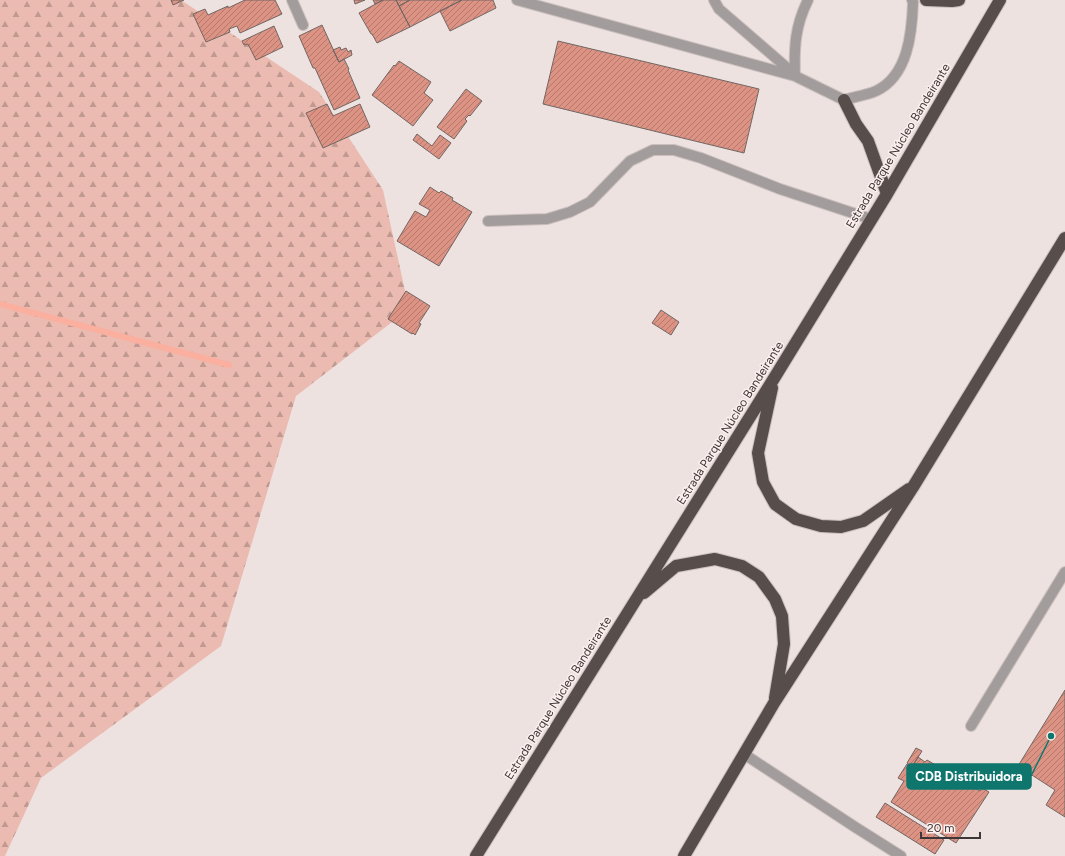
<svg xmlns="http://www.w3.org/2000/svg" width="1065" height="856" viewBox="0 0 1065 856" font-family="Figtree,sans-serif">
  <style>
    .forest { fill: url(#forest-firs) }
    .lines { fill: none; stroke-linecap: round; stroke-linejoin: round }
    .stream { stroke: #fbaf9f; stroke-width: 6 }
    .building { fill: url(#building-hatch); stroke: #716664 }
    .lane-casing { stroke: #cbc0be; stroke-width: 12 }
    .street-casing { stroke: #cbc0be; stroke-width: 12 }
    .highway-casing { stroke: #cbc0be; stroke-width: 14 }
    .lane { stroke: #a29d9c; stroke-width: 10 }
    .street { stroke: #a29d9c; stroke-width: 10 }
    .highway { stroke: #574d4b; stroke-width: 12 }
    .labels { text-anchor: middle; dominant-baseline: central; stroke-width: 3; stroke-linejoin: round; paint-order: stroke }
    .street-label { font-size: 12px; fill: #3d3837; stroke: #fcefed }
    .leader { fill: none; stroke: #0f766e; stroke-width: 1.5 }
    .callout-dot { fill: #0f766e; stroke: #fcefed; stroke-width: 1.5 }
    .callout { fill: #0f766e; stroke: #0f766e; stroke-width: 1.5 }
    .callout-label { font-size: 13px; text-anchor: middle; font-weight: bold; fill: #fff }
  </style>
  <defs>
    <pattern id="forest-firs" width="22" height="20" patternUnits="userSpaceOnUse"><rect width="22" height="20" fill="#ebbbb1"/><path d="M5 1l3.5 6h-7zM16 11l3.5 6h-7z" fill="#c09991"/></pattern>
    <pattern id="building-hatch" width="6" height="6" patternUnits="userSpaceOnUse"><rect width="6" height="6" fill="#dc9383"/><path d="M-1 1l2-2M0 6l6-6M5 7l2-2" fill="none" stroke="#b4796c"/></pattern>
  </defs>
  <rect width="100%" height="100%" fill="#eee2e0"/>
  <path class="forest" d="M0,0h181l138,92 64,98 26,119 -113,87 -75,250 -180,132 -36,78h-5z"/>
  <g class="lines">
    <path class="stream" d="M0,304l229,61"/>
  </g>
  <path class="building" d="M171,0h13l-11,5z
    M245,0h30l7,14 -42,19 -3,-7 -8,3 1,3 -24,10 -13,-28 12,-5 3,6 20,-9v2z
    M354,0h11l-10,4z
    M373,0h10l-8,4z
    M383,0h13l14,27 -33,16 -5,-9h-1l-12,-21z
    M396,0h14l-11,6z
    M410,0h52l-52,27 -11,-21z
    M462,0h31l3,8 -46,23 -10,-20z
    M322,25l17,37 5,-3 5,10 -1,1 12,28 -26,12 -19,-42h-2l-14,-32z
    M274,26l9,21 -27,13 -8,-16 -4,1 -2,-4z
    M558,41l201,48 -15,64 -201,-49z
    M340,47l1,3 5,-2 2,4 3,-2 1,5 -13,7 -6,-12z
    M399,61l32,21 -7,11 9,7 -20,26 -41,-31 22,-30 1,1z
    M466,89l16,12 -12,15 -1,-1 -4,4 2,2 -13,18 -17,-12z
    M327,104l6,12 27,-12 10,23 -47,21 -17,-35z
    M417,134l15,12 8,-11 11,8 -12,16 -26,-19z
    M430,187l9,6 2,-2 12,7 -1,2 20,12 -33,54 -42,-25 18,-30 11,6 4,-7 -11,-6z
    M406,291l24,15 -11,17 2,1 -6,11 -2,-2 -1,1 -24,-15z
    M661,310l18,12 -8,13 -19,-12z
    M1065,690v127l-19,-12 9,-15 -37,-24z
    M916,748l6,3 -10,16 -5,-4z
    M918,757l7,5 2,-2 53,31 2,-3 7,4 -33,51 -65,-41 13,-21 -6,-3 9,-14 5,3z
    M885,803l59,37 -9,14 -59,-37z"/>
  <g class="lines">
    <g class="lane-casing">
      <path id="lane" d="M488,221l59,-2 23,-7 20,-10 40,-41 23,-11h21l27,8 79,31 91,30
        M971,726l94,-154"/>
    </g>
    <g class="street-casing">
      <path id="street" d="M292,0l11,25
        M517,0l278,76 49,24c10,-3 23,-5 32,-9 32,-15 36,-58 37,-89l-1,-2
        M714,0l5,9 74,64
        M795,76c-1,-29 0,-50 13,-76
        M744,754l111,73 46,29"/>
    </g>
    <g class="highway-casing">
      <path id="highway" d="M926,0l26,1 7,-1
        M844,100l12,24 12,17 19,53
        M772,388l-14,65 5,29 12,22 21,15 25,7 20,1 22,-6 46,-32
        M644,593l32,-27 39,-7 27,7 17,11 16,22 7,17 2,28 -9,54
        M476,856l297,-476 114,-186 113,-194
        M684,856l90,-153 139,-216 152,-249"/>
    </g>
    <use href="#lane" class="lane"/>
    <use href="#street" class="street"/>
    <use href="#highway" class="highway"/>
  </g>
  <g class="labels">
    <g class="street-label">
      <text transform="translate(898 146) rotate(-59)">Estrada Parque Núcleo Bandeirante</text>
      <text transform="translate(730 423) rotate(-58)">Estrada Parque Núcleo Bandeirante</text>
      <text transform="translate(558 698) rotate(-58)">Estrada Parque Núcleo Bandeirante</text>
    </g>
  </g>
  <path class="leader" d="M1051 736L1031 776"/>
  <circle class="callout-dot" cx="1051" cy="736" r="4"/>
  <rect class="callout" x="907" y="764" width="124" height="25" rx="4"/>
  <g class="callout-label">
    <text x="969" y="781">CDB Distribuidora</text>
  </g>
  <path d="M921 832v6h59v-6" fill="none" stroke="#3d3837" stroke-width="2"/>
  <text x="927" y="832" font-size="12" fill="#3d3837" stroke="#fcefed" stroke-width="3" paint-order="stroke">20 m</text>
</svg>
